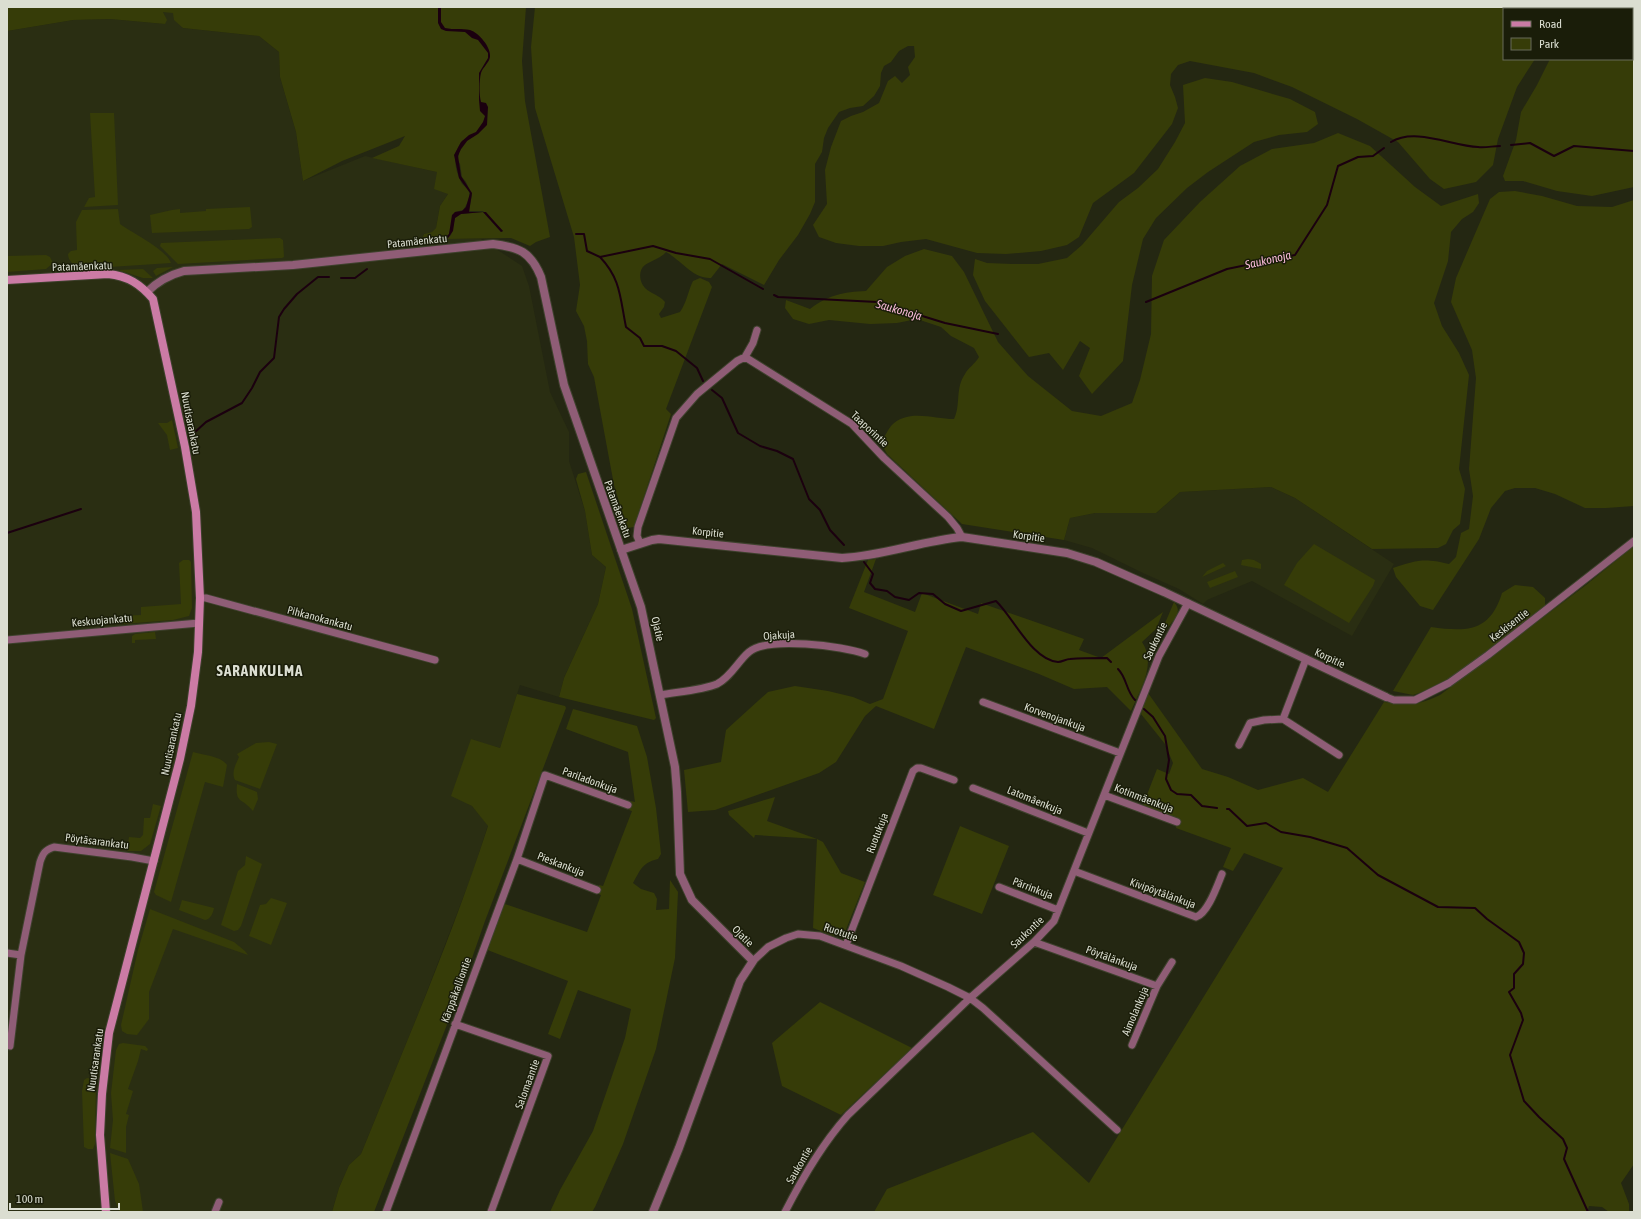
<svg xmlns="http://www.w3.org/2000/svg" width="1641" height="1219" viewBox="0 0 1641 1219" font-family="'Asap Condensed',sans-serif">
  <style>
    .built { fill: #2a2e12 }
    .green { fill: #363c08 }
    .water { fill: #1b000f }
    .lines { fill: none; stroke-linecap: round; stroke-linejoin: round }
    .stream { stroke: #1b000f; stroke-width: 2 }
    .minor-casing { stroke: #3e412d; stroke-width: 9 }
    .tertiary-casing { stroke: #3e412d; stroke-width: 10 }
    .secondary-casing { stroke: #3e412d; stroke-width: 10 }
    .minor { stroke: #8f5d76; stroke-width: 7 }
    .tertiary { stroke: #8f5d76; stroke-width: 8 }
    .secondary { stroke: #cb7ba5; stroke-width: 8 }
    .labels { text-anchor: middle; dominant-baseline: central; stroke-width: 3; stroke-linejoin: round; paint-order: stroke }
    .street-label { font-size: 11px; fill: #dbded1; stroke: #1a1d09 }
    .water-label { font-size: 12px; font-style: italic; fill: #f8bad8; stroke: #1a1d09 }
    .district-label { font-size: 15px; font-weight: bold; letter-spacing: 1px; fill: #dbded1; stroke: #1a1d09 }
  </style>
  <rect width="100%" height="100%" fill="#242712"/>
  <path class="built" d="M172,7l11,21 76,8 20,16 1,25 16,55 7,49 62,-25 72,16 11,22 -8,12 -4,22 -4,4 -8,2 -2,5h-5v2l30,-2h34l41,27 7,20 21,106 19,40v29l16,50 7,44 14,12 -8,37 -34,74 -5,19 -39,-12 -20,63 -29,-8 -3,64 4,2 16,19 -15,47 -54,140 -58,142 -12,11 -10,23 -7,24h-325v-1181l66,-11 37,-1 55,5v-8l-3,-5z
    M1271,487l24,11 99,66 -42,72 -100,-55 -45,19 -4,4 -24,-15 -36,-16 -51,-25 -28,-8 6,-22 25,-5h61l24,-21z"/>
  <path class="green" d="M7,7h519l-4,54 3,40 25,136 -14,5 -6,4 -19,-8 -64,1 4,-4 4,-17 6,-4 22,-2 18,20 2,-1 -20,-20h-14l3,-16 -6,-13 -4,-5 -2,-13 -2,-4 1,-8 8,-11 -4,-1c-11,12 -9,28 -2,42 2,4 7,6 8,10 2,5 -3,14 -6,18l-8,2 -6,22 -2,2 -25,3 2,-5 8,-2 4,-4 4,-22 8,-12 -14,-5 3,-17 -65,-14 27,-12 6,-10 -63,25 -39,20 -7,-49 -16,-55 -1,-25 -20,-16 -76,-8 -9,-8 -1,-7 -10,-1 4,8 -2,4 -55,-5 -37,1 -66,11z
    M535,7h1009l-1,2h-39v50h31l-18,28 -19,52 -5,26 -17,17 -32,7 -14,-10 -32,-37 -41,-23 -65,-32 -38,-14 -64,-12 -12,4 -7,9 -1,11 5,12 3,11 -6,16 -38,49 -41,30 -14,34 -12,8 -26,6 -35,3 -29,-1 -51,-14 -25,3 -18,4h-24l-23,-3 -17,-6 -6,-12 14,-21 -2,-34 6,-23 10,-26 10,-5 12,-4 16,-9 9,-22 7,-5 7,7 8,-8 -2,-8 7,-10 -1,-11h-6l-9,5 -8,11 -7,4 -3,7 -1,13 -6,10 -11,10 -13,2 -11,4 -11,16 -4,10 -2,14 -7,12v38l-5,12 -12,21 -19,25 -15,25 -42,-21 -11,14c-18,1 -30,-18 -45,-26 -6,7 -14,8 -21,13 -7,5 -6,17 0,23 6,6 13,6 20,14l-1,5 -5,7 2,4 19,-6c7,-10 8,-21 13,-31l7,-3 9,4 3,5 -46,122 5,5 -35,107 -2,6 -7,1 -13,-43 -20,-108 -6,-13 -1,-23 -3,-15 -8,-15 4,-26 -6,-48 -39,-129 -4,-61z
    M1556,7h78v180l-42,9 -35,-5 -34,-10h-18l-2,-5 13,-36 5,-28 16,-27 13,-26h82v-50h-76z
    M1205,78l27,4 58,17 25,13 3,12 -11,8 -28,3 -25,7 -46,30 -21,16 -31,30 -13,21 -11,46 -9,76 -31,33 -13,-18 11,-28 -10,-7 -17,29 -14,-17 -20,4 -44,-56 -12,-26 2,-16 12,4 25,1h26l29,-6 15,-13 37,-43 19,-14 20,-19 17,-27 10,-19 -2,-38z
    M90,113h24l4,92 -34,2 5,-9 6,-1z
    M1338,133l32,13 45,41 26,19 37,-12 1,9 -6,9 -11,7 -11,13 -3,29 -14,42 8,23 17,27 10,22 -10,94 6,20 -5,35 -7,6 -7,14 -8,4 -66,1 -77,-51 -24,-11 -91,5 -24,21h-61l-25,5 -6,22 -102,-16 -75,-70 -6,-11c3,-5 6,-12 10,-17 16,-18 43,-7 63,-7 7,-14 1,-31 11,-45 3,-6 10,-10 14,-17l-5,-9 -23,-12 -10,-9 -24,-8 -20,4 -27,1 -41,-4 -20,4 -16,-5 -8,-11 1,-8 24,9c18,-14 33,-17 56,-18l21,-24 18,-11 19,-7 28,7 12,16 34,70 30,34 44,35 29,5 31,-13 8,-23 11,-46 1,-58 12,-36 36,-38 40,-36 32,-17 42,-6z
    M1515,191l27,5 35,10 35,1 22,-7v306l-28,2h-21l-30,-14 -20,-6h-20l-10,3 -14,17 -12,31 -46,71 -13,-4 -24,-29 -3,-9c24,-8 31,-10 56,-4l7,-7 5,-24 8,-4 4,-33 -4,-27 7,-91 -4,-28 -21,-48 5,-24 34,-79 9,-7z
    M250,207l2,20 -3,2 -97,4 -2,-18 22,-5 8,-1v4l26,-2v-2z
    M118,209l2,15c12,9 46,25 51,39l-92,6c-5,-4 -11,-8 -11,-15l3,-3 6,-1 -1,-28 6,-12z
    M280,238l3,2 1,17 -2,1 -104,6 -18,-18 1,-3z
    M46,255l4,2 3,6 -7,6 -39,3v-16z
    M173,267l-17,9 -3,-5 4,-3z
    M143,269l10,9h-10l-25,-8z
    M172,420l6,28 -8,2 -3,-15 -9,-12h9z
    M586,472l46,137 24,109 -2,2 -95,-23 5,-19 34,-74 8,-37 -14,-12 -7,-44 -9,-32 2,-5z
    M1314,544l61,36 -2,6 -24,37 -65,-38 13,-22z
    M1634,546v618l-13,19 8,21v8h-20l-7,-5 -13,-1 -2,6h-713l13,-23 146,-57 56,51 194,-315 -39,-15 -11,18 -10,-4 8,-19 -55,-20 2,-9 -35,-14 14,-36 12,5 4,-11 -8,-19 -24,-30 7,-21 54,76 26,8 30,13 45,-12 25,14 56,-90c25,3 33,4 56,-7l146,-110z
    M876,559l-12,33 51,20 7,-19 56,21 3,-11 103,36 -5,11 22,8 62,-46 -7,17 -14,13c15,22 -2,48 -11,69l-24,-24 -33,2 -35,-15 -73,-27 -32,82 -58,-23 -11,10 -29,46 -17,11 -104,37 -27,2 -4,-42 37,-8 5,-32 42,-38 27,-6 33,5 25,6 17,7 13,-5 25,-68 -59,-23 19,-48z
    M1248,559l6,1 7,4v5l-20,-4 1,-5z
    M183,560h6l2,2 1,46 -3,8 -16,4 -51,4 -3,-8 22,-1v-8l40,-3 -2,-41z
    M1223,563l3,3 -24,11 5,-6z
    M1235,571l3,6 -28,11 -3,-6z
    M1515,585l18,2 12,11v8l-74,57 -35,24 -23,8 -20,-4 38,-64c36,5 59,5 71,-34z
    M1174,602c10,11 -2,19 -8,28l-3,-2z
    M155,632l1,7 -21,1v3h-3v-7l3,-2z
    M517,694l48,12 1,2 -81,213 -21,60 -90,231h-42l7,-24 10,-23 12,-11c44,-109 91,-217 127,-328l-16,-20 -21,-10 20,-57 29,9z
    M573,709l64,17 10,31 9,51 5,46 -3,5c-16,4 -17,10 -25,24l8,6 13,4 3,6 -1,11 13,-1 1,-29 8,12 -3,66 -19,91 -33,95 -28,63 -3,5h-42l10,-22 33,-59 32,-93 6,-29 -53,-19 -18,49 -12,-5 20,-53 -83,-32 12,-31 8,-14 82,28 14,-37 -5,-2 3,-8 4,1 29,-75 -3,-1 2,-9 4,1 -7,-50 -62,-23z
    M269,742l8,2 -17,45 -25,-9c-4,-8 1,-16 4,-23l-2,-3 19,-11z
    M193,752c10,3 28,4 34,13l-4,22 -18,-5 -34,120 -15,-7 -2,-3z
    M237,784l20,8 1,7 -5,12c-11,-14 -18,-7 -16,-27z
    M775,797l-8,24 50,18 -62,-4 -1,3 -25,-23 -1,-4z
    M153,804l8,2 -11,38 -9,7h-14l2,-14 11,1 3,-3 1,-17h6z
    M960,826l49,20 -27,68 -49,-19z
    M817,839l6,3 18,31 24,9 -20,50 -8,-4 -3,8 -21,-8z
    M246,856l16,8 -21,62 -3,4 -4,1 -13,-6 17,-54 7,-6z
    M271,898l16,5 -16,42 -22,-9 11,-31 6,-1z
    M182,900l32,8c-1,5 -3,11 -9,12l-26,-10z
    M150,909l84,33 11,9 3,4 -75,-26 -24,63v27l-12,16 -10,-1 -5,-3 -1,-6 17,-75z
    M820,1002l92,46 -71,67 -59,-29 -10,-43z
    M123,1043l22,3 3,3 -1,2 -6,-2 -3,12 -10,28 5,2 -7,23 3,1 -3,12v26l-16,-5 3,-28 -2,-27 5,-43 3,-6z
    M87,1078l7,1 2,6 -1,59 -2,5h-5l-4,-2 -2,-56 2,-11z
    M110,1153l18,6 11,25 4,28h-23l-5,-11z"/>
  <path class="water" d="M438,7h3v15l4,6c9,2 17,0 25,2 9,3 21,17 20,27 -1,6 -7,10 -9,16 -2,8 -2,22 0,29l5,1 2,4 -1,18 -9,9 -11,7 -6,8 -3,7 3,20 11,17 -3,19h17l17,19 -2,1 -18,-20 -22,2 -6,4 -2,13 -5,7 -31,3v-2l30,-3 2,-2 3,-19 3,-3 7,-1 4,-4 4,-14 -11,-15 -5,-23 7,-13 8,-7 7,-3 7,-10 2,-6 -5,-5 -1,-11v-27l9,-15v-5l-10,-13 -6,-2 -7,-6 -19,-1 -5,-2 -3,-6z"/>
  <g class="lines">
    <path class="stream" d="M1391,142c24,-15 61,4 87,5 7,1 15,-1 22,-1
      M1511,145l19,-2 24,13 20,-10 60,5
      M576,234h8l3,17 13,6 53,-11 23,7 34,6 53,30
      M600,257c21,22 20,41 26,70l14,11 4,8h18l14,5 21,17 6,13
      M341,278h14l12,-9
      M774,295l4,2 99,5 68,21 53,11
      M1146,302l81,-33 68,-14 32,-50 11,-39 20,-9 15,-1 11,-8
      M712,390l10,8 16,35 22,13 17,5 16,8 16,40 11,11 10,20 14,15
      M194,433l12,-11 36,-19 10,-15 8,-16 14,-14 5,-41 5,-8 13,-15 21,-17h11
      M7,533l74,-24
      M864,562l9,12 -3,9 5,6 12,2 8,6 14,3 10,-7 14,1 12,10 16,7 35,-10c17,16 36,59 62,61 4,0 8,-3 12,-3 12,-1 25,-1 37,-1l4,4
      M1118,669c9,9 8,22 17,31
      M1144,709l9,8 12,19 4,24 -3,19 5,11 6,4 14,1 11,11 15,2
      M1227,809h2l18,17 19,-3 15,9 29,5 37,11 31,27 60,32 37,1 12,11 32,23 5,11 -1,11 -9,10v14l-5,4 12,21 2,7 -13,35 14,46 15,16 24,22 4,9 -3,11 24,53"/>
    <g class="minor-casing">
      <path id="minor" d="M745,357l107,67 32,34 64,59 9,11 5,9
        M640,543l-3,-7 1,-9 38,-109 21,-24 40,-33 8,-4 8,-14 4,-13
        M200,598h6l229,62
        M7,640l192,-17
        M1306,659l-23,60 56,36
        M660,695c17,-3 43,-5 57,-11 14,-7 21,-23 32,-32 19,-16 94,-6 116,2
        M1386,697l8,3h21l34,-17 39,-28 146,-114
        M983,702l137,51
        M1239,745l11,-22 14,-3 19,-1
        M973,788l115,45
        M1104,795l73,27
        M517,859l80,31
        M1074,871l122,46c12,-4 21,-31 26,-43
        M999,887l59,23
        M1034,942l123,44 15,-24
        M846,945l67,-174 4,-3h4l33,12
        M7,953l14,2
        M753,961l15,-14 18,-9 12,-4 22,2 81,30 47,21 22,11 13,10 134,122
        M455,1024l93,32 -57,156
        M1132,1045l25,-59
        M10,1046l11,-91 19,-93c3,-9 5,-12 14,-15l78,10 22,4
        M215,1212l4,-10
        M386,1212l131,-353 28,-84 83,30
        M785,1212c18,-35 37,-68 63,-97l122,-117 64,-56 20,-21 105,-265 29,-53"/>
    </g>
    <g class="tertiary-casing">
      <path id="tertiary" d="M147,292c11,-11 22,-17 37,-21l109,-6 200,-21c26,3 38,8 48,33l23,108 77,222 34,160 2,25 3,82 12,26 61,61 -13,20 -61,167 -26,64
        M621,550l31,-10 7,-1 183,19c41,-2 79,-17 120,-21l105,16 29,9 68,30 222,105"/>
    </g>
    <g class="secondary-casing">
      <path id="secondary" d="M7,280l101,-6c20,2 32,10 45,25l32,148 11,65 4,86 -2,54 -7,54 -11,53 -71,274 -7,61 -2,41 6,77"/>
    </g>
    <use href="#minor" class="minor"/>
    <use href="#tertiary" class="tertiary"/>
    <use href="#secondary" class="secondary"/>
  </g>
  <g class="labels">
    <g class="street-label">
      <text transform="translate(417 241) rotate(-6)">Patamäenkatu</text>
      <text transform="translate(82 266) rotate(-2)">Patamäenkatu</text>
      <text transform="translate(191 423) rotate(79)">Nuutisarankatu</text>
      <text transform="translate(870 429) rotate(43)">Taaporintie</text>
      <text transform="translate(618 509) rotate(70)">Patamäenkatu</text>
      <text transform="translate(708 532) rotate(6)">Korpitie</text>
      <text transform="translate(1029 536) rotate(8)">Korpitie</text>
      <text transform="translate(320 618) rotate(15)">Pihkanokankatu</text>
      <text transform="translate(102 620) rotate(-5)">Keskuojankatu</text>
      <text transform="translate(1509 625) rotate(-38)">Keskisentie</text>
      <text transform="translate(658 629) rotate(77)">Ojatie</text>
      <text transform="translate(779 635) rotate(-4)">Ojakuja</text>
      <text transform="translate(1155 641) rotate(-64)">Saukontie</text>
      <text transform="translate(1330 658) rotate(25)">Korpitie</text>
      <text transform="translate(1055 717) rotate(20)">Korvenojankuja</text>
      <text transform="translate(171 744) rotate(-78)">Nuutisarankatu</text>
      <text transform="translate(590 780) rotate(20)">Pariladonkuja</text>
      <text transform="translate(1144 798) rotate(21)">Kotinmäenkuja</text>
      <text transform="translate(1035 800) rotate(22)">Latomäenkuja</text>
      <text transform="translate(877 833) rotate(-69)">Ruotukuja</text>
      <text transform="translate(97 841) rotate(7)">Pöytäsarankatu</text>
      <text transform="translate(561 864) rotate(21)">Pieskankuja</text>
      <text transform="translate(1033 888) rotate(21)">Pärrinkuja</text>
      <text transform="translate(1163 893) rotate(20)">Kivipöytälänkuja</text>
      <text transform="translate(841 932) rotate(19)">Ruotutie</text>
      <text transform="translate(1027 932) rotate(-44)">Saukontie</text>
      <text transform="translate(743 936) rotate(45)">Ojatie</text>
      <text transform="translate(1112 958) rotate(20)">Pöytälänkuja</text>
      <text transform="translate(456 990) rotate(-70)">Kärppäkalliontie</text>
      <text transform="translate(1135 1011) rotate(-67)">Aimolankuja</text>
      <text transform="translate(95 1060) rotate(-82)">Nuutisarankatu</text>
      <text transform="translate(527 1084) rotate(-70)">Salomaantie</text>
      <text transform="translate(799 1165) rotate(-60)">Saukontie</text>
    </g>
    <g class="water-label">
      <text transform="translate(1268 260) rotate(-13)">Saukonoja</text>
      <text transform="translate(899 310) rotate(16)">Saukonoja</text>
    </g>
    <g class="district-label">
      <text x="260" y="670">SARANKULMA</text>
    </g>
  </g>
  <rect width="1641" height="1219" fill="none" stroke="#dbded1" stroke-width="16"/>
  <rect x="1503" y="8" width="130" height="52" fill="#1a1d09" stroke="#676a59"/>
  <rect x="1511" y="21" width="20" height="6" fill="#cb7ba5" stroke="#676a59"/>
  <text x="1539" y="28" font-size="12" fill="#dbded1">Road</text>
  <rect x="1511" y="38" width="20" height="12" fill="#363c08" stroke="#676a59"/>
  <text x="1539" y="48" font-size="12" fill="#dbded1">Park</text>
  <path d="M10 1203v6h109v-6" fill="none" stroke="#dbded1" stroke-width="2"/>
  <text x="16" y="1203" font-size="12" fill="#dbded1" stroke="#1a1d09" stroke-width="3" paint-order="stroke">100 m</text>
</svg>
